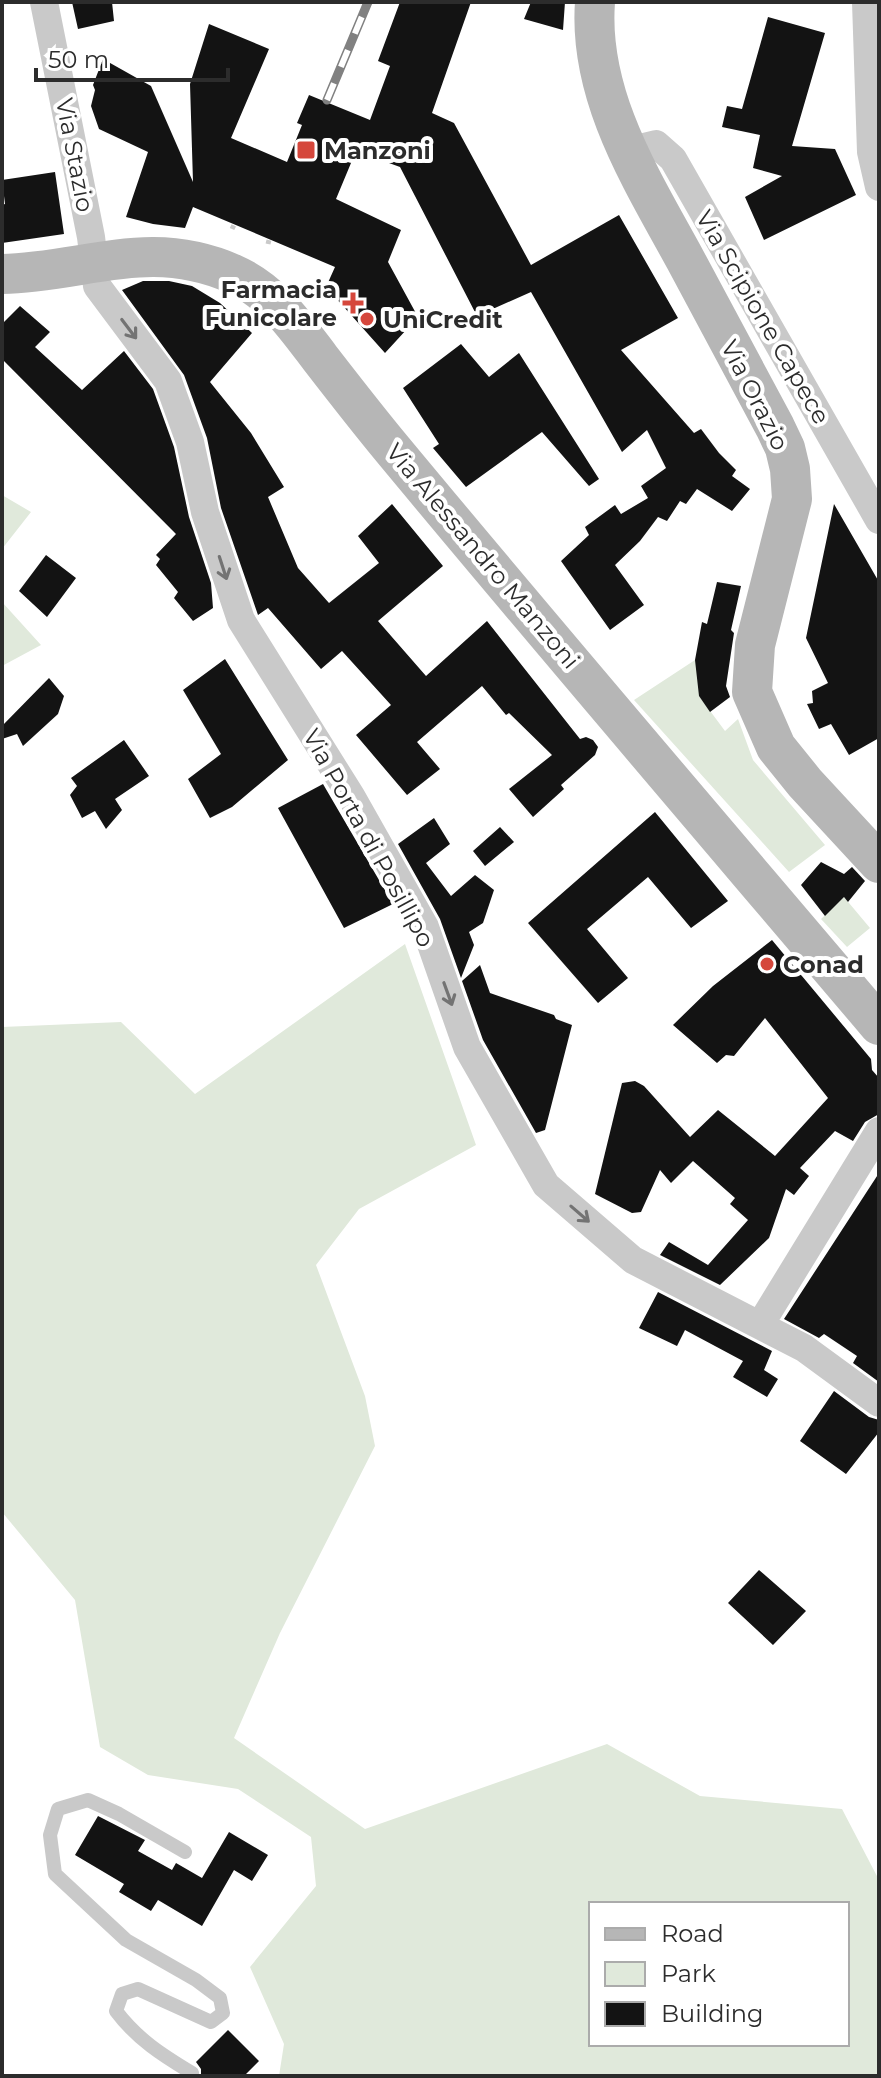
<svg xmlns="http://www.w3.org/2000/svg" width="881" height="2078" viewBox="0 0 881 2078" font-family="Montserrat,sans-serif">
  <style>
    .green { fill: #e0e9db; fill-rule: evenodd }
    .building { fill: #131313 }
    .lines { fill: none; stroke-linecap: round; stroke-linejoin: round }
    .path { stroke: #c9c9c9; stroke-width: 5; stroke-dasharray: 4 4; stroke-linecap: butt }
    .lane { stroke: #c9c9c9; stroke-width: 14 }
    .street { stroke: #c9c9c9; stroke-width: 28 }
    .secondary { stroke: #b6b6b6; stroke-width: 40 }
    .rail-casing { stroke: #818181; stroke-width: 9 }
    .rail { stroke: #fff; stroke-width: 6; stroke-dasharray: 18; stroke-linecap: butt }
    .oneway { stroke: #737373 }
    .poi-dot { fill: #d5473c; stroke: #fff; stroke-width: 3 }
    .labels { text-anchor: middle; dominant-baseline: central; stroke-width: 8; stroke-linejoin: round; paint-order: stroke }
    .poi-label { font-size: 24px; font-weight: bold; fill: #2c2c2c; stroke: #fff; text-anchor: start }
    .street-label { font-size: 24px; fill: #2c2c2c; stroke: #fff }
  </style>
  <rect width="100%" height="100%" fill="#fff"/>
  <path class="green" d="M2,495l29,17 -29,37z
    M2,602l39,43 -39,21z
    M695,660l15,26 -11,10 26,35 13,-12 15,41 72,85 -36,27 -155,-172z
    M844,897l26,31 -23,19 -26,-28z
    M405,944l71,201 -117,64 -43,56 49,131 10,50 -95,187 -46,105 131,91 242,-85 93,52 142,13 37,71v196h-600l5,-32 -34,-77 66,-81 -5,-49 -73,-48 -90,-14 -48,-28 -25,-147 -73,-88v-485l119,-5 74,72zM847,1904v140h-256v-140z"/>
  <path class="building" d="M72,2h40l2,19 -36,8z
    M400,2h71l-39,111 22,10 77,142 88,-50 59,103 -57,32 73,83 7,-4 18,24 17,17 -4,6 18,13 -18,22 -35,-22 -11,15 -6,-3 -13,20 -9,-4 -18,24 -25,24 29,40 -34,25 -49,-69 28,-26 -4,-8 30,-22 6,9 27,-16 -7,-12 25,-18 -19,-38 -25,22 -91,-160 -54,24 -77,-149 -44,-16 -20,48 65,31 -13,32 30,55 -33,36 -59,-66 9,-20 -142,-60 -8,21 -32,-4 -27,-7 22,-65 -49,-23 -8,-23 4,-16 -2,-5 10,-26 48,27 42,96 -3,-98 19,-60 60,25 -38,89 56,24 15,-37 -5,-2 12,-28 61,25 20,-54 -12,-5z
    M531,2h34l-2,28 -39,-11z
    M768,17l57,16 -33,113 43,3 21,46 -92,45 -19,-43 37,-21 -29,-8 7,-33 -38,-8 5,-21 15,3z
    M55,172l9,62 -62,9v-38l3,-1 -3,-24z
    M143,281h26l23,5 28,17 32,30 -42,49 41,51 33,54 -16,10 30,71 31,35 50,-40 -21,-27 34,-32 51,62 -65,55 48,55 61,-55 93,118 6,-2 7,3 5,7 -3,8 -34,30 3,4 -31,28 -24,-28 43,-34 -43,-42 -3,2 -24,-29 -65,56 23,27 -33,26 -51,-60 35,-30 -49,-54 -21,18 -53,-61 -10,7 -37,-107 -14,-70 -23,-63 -62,-85z
    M20,306l30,26 -15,15 47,43 42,-39 29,38 21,58 15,70 22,66 2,25 -20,13 -19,-23 4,-6 -22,-27 4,-6 -4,-4 20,-21 -174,-175v-35z
    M461,344l28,33 30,-24 80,126 -10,7 -47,-54 -76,55 -33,-39 6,-4 -36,-56z
    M834,504l45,78v156l-30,17 -18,-31 -12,5 -12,-25 6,-1 -1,-12 16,-8 -22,-45z
    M46,555l30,23 -29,39 -28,-26z
    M717,582l24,4 -10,44 3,3 -8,53 4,11 -20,15 -11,-16 -4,-36 7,-38 5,2z
    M225,659l63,101 -56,47 -22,11 -22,-39 33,-25 -38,-64z
    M49,678l15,18 -6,18 -35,32 -6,-12 -15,5v-13z
    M124,740l25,36 -34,23 7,11 -16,19 -11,-18 -13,7 -12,-23 7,-9 -6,-8z
    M323,784l70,120 -49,24 -66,-120z
    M655,812l73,89 -37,27 -43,-51 -61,52 41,49 -30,25 -70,-80z
    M434,818l16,26 -24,19 25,33 24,-21 19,15 -11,33 -14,9 5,13 -13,33 -21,-59 -42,-75z
    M500,827l14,15 -29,24 -12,-15z
    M821,862l23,12 8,-7 13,14 -17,21 -4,-5 -19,19 -24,-31z
    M772,940l99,119 1,11 7,8v36l-14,8 -12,19 -18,-10 -35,37 9,8 -15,19 -8,-6 -17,49 -49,47 -60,-30 9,-13 39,23 40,-45 -18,-16 5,-6 -42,-37 -22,22 -11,-13 -19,42 -9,1 -37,-19 27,-111 13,-2 9,5 46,51 28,-27 57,46 53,-58 -63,-80 -31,38 -8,-1 -9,8 -44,-38 40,-39z
    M480,965l10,28 64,22 2,4 16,6 -27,105 -9,3 -53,-93 -21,-59z
    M879,1173v209l-26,-19 4,-7 -33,-22 -5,4 -35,-19z
    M658,1292l114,59 -8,19 14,9 -11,18 -34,-20 10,-16 -58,-31 -8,16 -38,-18z
    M834,1391l35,26 10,3v12l-33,42 -46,-33z
    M759,1570l47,41 -33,34 -45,-42z
    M98,1816l47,24 -7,11 34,19 4,-7 26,15 27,-46 39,23 -16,26 -18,-11 -32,56 -44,-26 -7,11 -32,-19 5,-8 -49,-29z
    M228,2030l31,31 -15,15h-43v-7l-5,-7z"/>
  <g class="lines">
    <path class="path" d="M232,229l2,-4
      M268,244l1,-4"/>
    <path class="lane" d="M185,1852l-66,-38 -31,-14 -30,9 -8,26 5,39 71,66 70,40 24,18 3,15 -12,9 -73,-33 -16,5 -6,17c21,28 46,44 76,62"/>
    <path class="street" d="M44,2l47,235 6,49 71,95 22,61 15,70 36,108 110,176 74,131 42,120 79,138 87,75 171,88 75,55
      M866,2l5,150 8,35
      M627,151l29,-7 17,15 206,361
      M760,1325l119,-194"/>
    <path class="secondary" d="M595,2c-7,94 47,178 90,257 30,56 60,112 90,168l10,21 5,21 2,30 -37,146 -3,47 24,55 29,36 74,80
      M2,274c84,-2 147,-37 231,0 39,17 62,51 87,84 24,31 48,62 73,92 160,193 324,384 486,575"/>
    <g class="rail-casing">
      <path id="rail" d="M327,100l41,-98"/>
    </g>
    <use href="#rail" class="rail"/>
  </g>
  <defs><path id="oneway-shaft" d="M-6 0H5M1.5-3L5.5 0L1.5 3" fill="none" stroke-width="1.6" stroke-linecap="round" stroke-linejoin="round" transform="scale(2)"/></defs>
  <g class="oneway">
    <use href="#oneway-shaft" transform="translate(129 329) rotate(53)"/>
    <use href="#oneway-shaft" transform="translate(223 568) rotate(72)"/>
    <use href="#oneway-shaft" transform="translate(448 994) rotate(70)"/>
    <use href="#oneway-shaft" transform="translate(580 1214) rotate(41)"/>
  </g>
  <g class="poi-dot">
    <rect x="296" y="140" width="20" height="20" rx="4"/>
    <path d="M349 291h8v8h8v8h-8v8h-8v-8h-8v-8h8z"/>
    <circle cx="367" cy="319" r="8"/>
    <circle cx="767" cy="964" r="8"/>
  </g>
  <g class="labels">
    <g class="poi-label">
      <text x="324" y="150">Manzoni</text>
      <text x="337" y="289" text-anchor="end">Farmacia<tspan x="337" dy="28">Funicolare</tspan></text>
      <text x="383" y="319">UniCredit</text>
      <text x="783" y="964">Conad</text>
    </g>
    <g class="street-label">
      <text transform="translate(75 155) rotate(79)">Via Stazio</text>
      <text transform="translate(763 317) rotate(60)">Via Scipione Capece</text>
      <text transform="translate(755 395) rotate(63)">Via Orazio</text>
      <text transform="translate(483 556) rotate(50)">Via Alessandro Manzoni</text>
      <text transform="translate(369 838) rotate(61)">Via Porta di Posillipo</text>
    </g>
  </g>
  <rect width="881" height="2078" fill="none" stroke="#2c2c2c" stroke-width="8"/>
  <rect x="589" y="1902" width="260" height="144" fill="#ffffff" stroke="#ababab" stroke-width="2"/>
  <rect x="605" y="1928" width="40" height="12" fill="#b6b6b6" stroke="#ababab" stroke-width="2"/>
  <text x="661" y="1942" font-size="24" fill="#2c2c2c">Road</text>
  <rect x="605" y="1962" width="40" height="24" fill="#e0e9db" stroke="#ababab" stroke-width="2"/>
  <text x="661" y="1982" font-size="24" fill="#2c2c2c">Park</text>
  <rect x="605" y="2002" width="40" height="24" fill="#131313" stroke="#ababab" stroke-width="2"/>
  <text x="661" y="2022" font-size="24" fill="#2c2c2c">Building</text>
  <path d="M36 68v12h192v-12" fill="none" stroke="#2c2c2c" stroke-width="4"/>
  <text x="48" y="68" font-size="24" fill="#2c2c2c" stroke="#ffffff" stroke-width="6" paint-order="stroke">50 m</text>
</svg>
